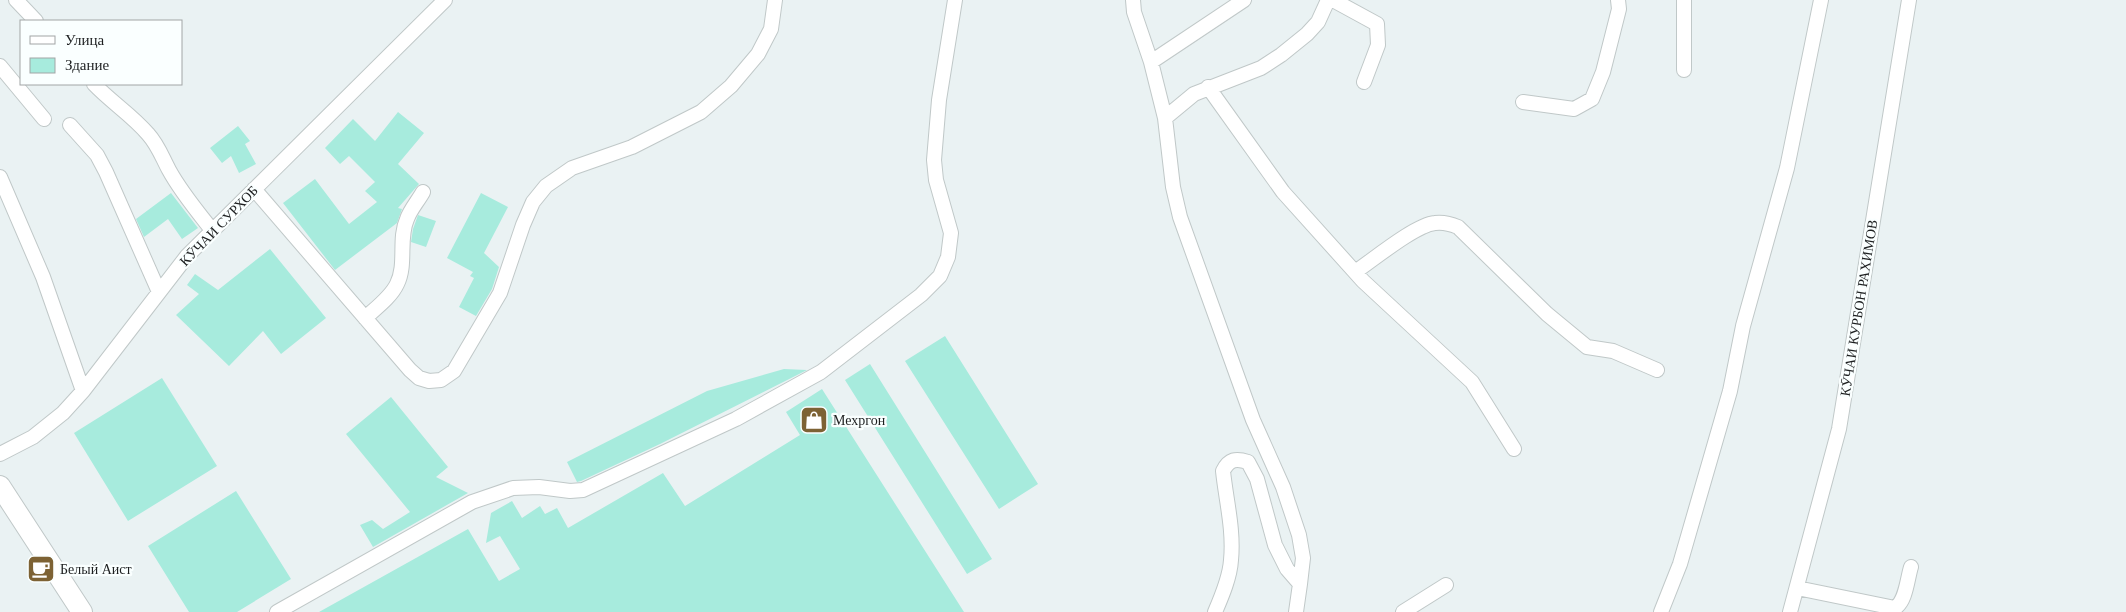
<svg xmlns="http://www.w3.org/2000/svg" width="2126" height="612" viewBox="0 0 2126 612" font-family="Georgia,serif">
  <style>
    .building { fill: #a7ebdd }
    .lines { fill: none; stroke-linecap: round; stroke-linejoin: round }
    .minor-casing { stroke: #c0c8c8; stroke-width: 16 }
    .secondary-casing { stroke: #c0c8c8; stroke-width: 22 }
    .minor { stroke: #fff; stroke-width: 14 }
    .secondary { stroke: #fff; stroke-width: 20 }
    .labels { text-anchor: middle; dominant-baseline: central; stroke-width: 4.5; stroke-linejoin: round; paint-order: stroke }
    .street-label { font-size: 14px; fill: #1d1f20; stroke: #faffff }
    .poi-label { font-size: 14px; fill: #1d1f20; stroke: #faffff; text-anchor: start }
  </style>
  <rect width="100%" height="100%" fill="#eaf2f3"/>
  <path class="building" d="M398,112l26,21 -26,31 21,20 -21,24 4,1 -5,14 -62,47 -52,-67 32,-24 34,45 28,-22 -12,-11 10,-9 -26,-26 -9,8 -15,-16 28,-29 22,22z
    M238,126l12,15 -5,3 11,20 -17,9 -8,-17 -9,7 -12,-15z
    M171,193l27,35 -16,11 -14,-20 -24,18 -8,-18z
    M481,193l27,14 -24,46 15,14 -7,22 -16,27 -17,-9 15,-29 -4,-2 3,-4 -26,-14z
    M418,215l18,6 -10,26 -15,-5 2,-13z
    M270,249l56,69 -45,36 -18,-23 -34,35 -53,-51 23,-21 -12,-9 8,-11 23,16z
    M945,336l93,148 -39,25 -94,-148z
    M870,364l122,195 -25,15 -122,-194z
    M784,369l23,1 -147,74 -79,37 -4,1 -10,-20 140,-71z
    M162,378l55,88 -89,55 -54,-88z
    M822,389l142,223h-645l149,-83 31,52 21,-12 -20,-33 -14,7 5,-30 21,-12 10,17 18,-12 5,8 12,-6 11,20 95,-55 22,33 115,-71 -14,-23z
    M391,397l57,70 -12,10 32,16 -95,54 -13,-22 12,-5 11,9 27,-17 -64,-78z
    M236,491l55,88 -54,33h-48l-41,-66z"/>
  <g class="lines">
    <g class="minor-casing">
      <path id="minor" d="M16,0l20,21
        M1133,0l1,12 17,50 14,56
        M1333,0l44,24 1,21 -14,37
        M1151,62l93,-62
        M0,66l44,53
        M1684,70v-70
        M94,84c17,18 38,31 54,50 10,11 14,23 21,36 12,22 28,41 43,60
        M1208,87l75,105 80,89 109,101 42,67
        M1523,102l51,7 18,-10 11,-27 16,-63 -1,-9
        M70,125l27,30 9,17 53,120
        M0,177l43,100 40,114
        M254,189l156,181 9,8 10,3 12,-1 13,-9 46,-78 23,-68 10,-23 13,-16 26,-18 60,-21 69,-35 30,-26 27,-32 13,-25 4,-29
        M1355,272c18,-12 60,-47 80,-49 8,-1 16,1 23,4l89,87 40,33 26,4 44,19
        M365,318c11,-10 26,-21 32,-34 10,-20 1,-45 10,-65 3,-9 11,-18 16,-27
        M0,454l33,-17 30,-24 20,-22 104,-135 258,-256
        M1797,588l98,20c11,-7 12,-28 16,-41
        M277,612l195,-110 41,-14 26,-1 31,4 13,-1 153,-71 85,-47 100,-77 19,-19 8,-19 3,-24 -15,-53 -2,-20 5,-60 16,-100
        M1215,612c7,-16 15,-35 16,-52 3,-30 -5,-60 -8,-89 6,-12 13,-13 25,-9l9,17 18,66 12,24 13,15 3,-26 -4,-23 -16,-48 -30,-67 -73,-203 -7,-30 -8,-69 29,-24 67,-26 20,-13 26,-21 11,-12 10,-22
        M1296,612l4,-28
        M1403,612l43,-27
        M1661,612l19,-48 50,-173 13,-65 44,-158 34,-168
        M1790,612l49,-183 70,-429"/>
    </g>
    <g class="secondary-casing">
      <path id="secondary" d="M0,486l82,126"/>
    </g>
    <use href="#minor" class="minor"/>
    <use href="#secondary" class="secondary"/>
  </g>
  <defs>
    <g id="shop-square" transform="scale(1.4375)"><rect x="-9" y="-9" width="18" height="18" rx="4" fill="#7d6234" stroke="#faffff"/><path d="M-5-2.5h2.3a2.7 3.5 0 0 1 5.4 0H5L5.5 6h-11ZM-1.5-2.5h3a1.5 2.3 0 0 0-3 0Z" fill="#fff"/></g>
    <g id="cafe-square" transform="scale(1.4375)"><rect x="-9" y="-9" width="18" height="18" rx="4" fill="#7d6234" stroke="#faffff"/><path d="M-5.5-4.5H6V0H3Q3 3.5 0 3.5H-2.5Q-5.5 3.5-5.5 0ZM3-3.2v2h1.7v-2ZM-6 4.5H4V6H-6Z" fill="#fff"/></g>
  </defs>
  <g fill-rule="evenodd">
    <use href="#shop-square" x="814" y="420"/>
    <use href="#cafe-square" x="41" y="569"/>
  </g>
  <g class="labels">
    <g class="street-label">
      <text transform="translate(219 226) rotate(-46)">КӮЧАИ СУРХОБ</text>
      <text transform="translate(1859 308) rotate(-81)">КӮЧАИ КУРБОН РАХИМОВ</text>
    </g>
    <g class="poi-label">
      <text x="833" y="420">Мехргон</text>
      <text x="60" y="569">Белый Аист</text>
    </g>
  </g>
  <rect x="20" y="20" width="162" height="65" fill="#faffff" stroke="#a2a5a6"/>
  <rect x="30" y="36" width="25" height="8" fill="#ffffff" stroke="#a2a5a6"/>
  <text x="65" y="45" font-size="15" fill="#1d1f20">Улица</text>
  <rect x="30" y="58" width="25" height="15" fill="#a7ebdd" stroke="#a2a5a6"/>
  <text x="65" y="70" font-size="15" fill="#1d1f20">Здание</text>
</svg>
